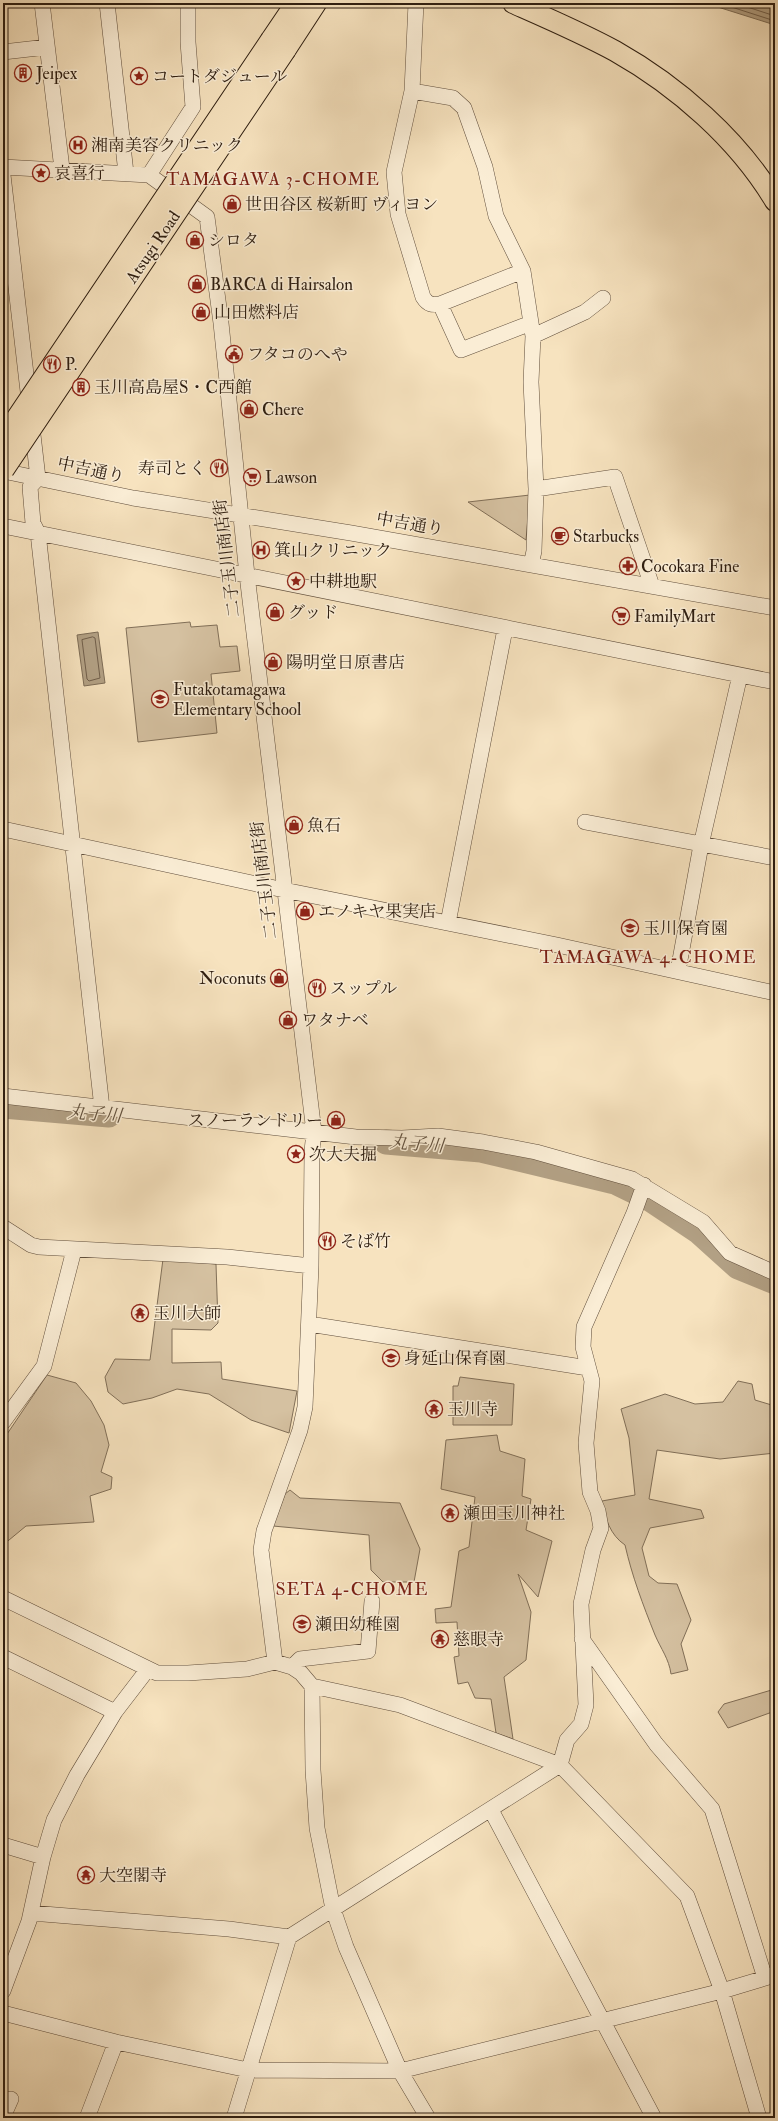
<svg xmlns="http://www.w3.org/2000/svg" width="778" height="2121" viewBox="0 0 778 2121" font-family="'IM FELL Double Pica','Noto Serif JP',serif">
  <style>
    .green { fill: #d5c1a1; stroke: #816f58 }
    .water { fill: #b2a084; stroke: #7d6c56 }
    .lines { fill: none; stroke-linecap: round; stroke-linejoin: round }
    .shore { stroke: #705e4a; stroke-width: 1 }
    .river { stroke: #b2a084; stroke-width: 25 }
    .minor-casing { stroke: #604e3c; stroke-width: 16 }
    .major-casing { stroke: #2d1d10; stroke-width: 22 }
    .highway-casing { stroke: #2d1d10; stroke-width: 24 }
    .minor { stroke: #faedd5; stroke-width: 15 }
    .major { stroke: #f7e3bf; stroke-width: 20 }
    .highway { stroke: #f7e3bf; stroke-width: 22 }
    .highway-bridge-casing { stroke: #2d1d10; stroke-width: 24; stroke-linecap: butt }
    .highway-bridge { stroke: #f7e3bf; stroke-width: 22 }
    .labels { text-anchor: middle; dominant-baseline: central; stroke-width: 3; stroke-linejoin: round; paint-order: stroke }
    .poi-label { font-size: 17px; fill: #2d1d10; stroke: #faedd5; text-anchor: start }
    .street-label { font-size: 17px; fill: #2d1d10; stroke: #faedd5 }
    .neighbourhood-label { font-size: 18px; letter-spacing: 1px; fill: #7a1f14; stroke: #faedd5 }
    .water-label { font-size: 18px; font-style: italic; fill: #62513e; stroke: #faedd5 }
  </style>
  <rect width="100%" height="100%" fill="#f7e3bf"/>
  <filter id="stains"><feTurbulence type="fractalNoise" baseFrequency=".005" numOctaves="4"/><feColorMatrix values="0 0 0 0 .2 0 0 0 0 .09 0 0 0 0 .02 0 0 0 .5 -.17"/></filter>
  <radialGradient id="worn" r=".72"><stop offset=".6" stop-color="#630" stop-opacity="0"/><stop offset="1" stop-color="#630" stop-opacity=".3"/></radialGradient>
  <path class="green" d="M530,495l-4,45 -58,-38z
    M190,622l1,5 26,-2 3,22 17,-1 3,25 -29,3 6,59 -79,9 -12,-114z
    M163,1259l53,5 2,59 -7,7 -39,-1v34l49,-1 1,17 75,12 -8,42 -38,-13 -42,-26 -32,-5 -25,9 -29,6 -15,-12 -3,-15 10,-18 35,1z
    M47,1375l29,8 15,18 13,24 5,20 -8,27 11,5 -1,12 -21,7 4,26 -68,4 -23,19v-105z
    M460,1377l54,7 -2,41h-59v-39h5z
    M738,1381l14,3 3,16 20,6v47l-55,6 -63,-9 -8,49 52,11 3,8 -54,10 -8,20 7,28 9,7 19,1 14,36 -10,24 7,26 -17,4c-2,-15 -10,-25 -16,-39 -12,-30 -23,-59 -30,-90 -15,-10 -20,-27 -23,-44l33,-6 -6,-57 -8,-29 44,-15 30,10 28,-2z
    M497,1435l3,16 25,8 -3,37 9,3 -5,31 26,11 -14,56 -20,-23 13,38 -5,48 -22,17 9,62 -17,-6 -5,-34 -16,-1 -7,-16 -10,2 -4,-27 5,-1 -2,-34 -21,1 -1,-14 16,-2 8,-56 10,-4 6,-50 -34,-8 5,-49z
    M290,1490l10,8 100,5 20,46 -6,33h-31l-12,-12 -2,-35 -96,-9 12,-32z
    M775,1689v22l-47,17 -10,-16 6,-8z"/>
  <path class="water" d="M705,3h69l1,22z
    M98,632l7,51 -21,3 -7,-51z"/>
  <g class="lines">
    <path class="shore" d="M719,3l56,18
      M735,3l40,13
      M93,637l2,1 5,40 -11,3 -2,-2 -5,-39z"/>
    <path class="river" d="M3,1106l106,9
      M386,1142l95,8 134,32 35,17 48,32 40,36 37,15"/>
    <g class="minor-casing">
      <path id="minor" d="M42,3l20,166
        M107,3l19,170
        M416,3l-4,88 -18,81 4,42 25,83c5,8 9,8 17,7l83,-33 10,65 -2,46 5,107 -2,62 -3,14
        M3,52l44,-5
        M412,91l41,7 11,10 21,59 11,49 27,55
        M3,167l146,8 58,42 14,106 26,252 67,557 -2,19 -1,115 -6,141 -5,23 -36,101 -3,19 14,112
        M3,175l35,303 -8,9 3,36 5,10 64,575
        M149,175l44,-68 -5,-65v-39
        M440,304l21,46 70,-27
        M533,336l52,-24 18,-14
        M3,471l130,27 218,35 424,75
        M536,489l79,-12 37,109
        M3,526l772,156
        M585,822l190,36
        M3,829l281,61 273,55 218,48
        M448,923l57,-294
        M678,971l23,-126 39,-170
        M3,1096l353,41 46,1 36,-2 45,6 53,10 96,27 71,43 27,31 45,20
        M3,1227l28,18 8,2 188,10 84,9
        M309,1324l279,44
        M3,1422l41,-56 30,-116
        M3,1598l154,75h31l59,-4 28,-7 17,5 9,6 11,13 88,19 160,60 127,131 35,95 37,127
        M582,1639l74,105 56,65 53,169
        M3,1657l112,55
        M292,1667l8,-8 68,-8 4,-50
        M312,1686l1,84 4,58 16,81 13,38 54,124 28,47
        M491,1810l163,308
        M3,1845l40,12
        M31,1913l198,16 60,8 271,-172 7,-25 14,-16 5,-19 -5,-101 12,-54 8,-22 -3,-17 -8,-19 -4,-49 6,-62 -9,-34 1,-20 50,-114 10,-28
        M3,1991l26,-70 14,-64 11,-37 23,-45 38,-63 33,-43
        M3,2013l113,29 132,28 152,1 322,-80 53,-16
        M3,2117l8,-18
        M87,2118l29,-76
        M234,2118l55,-181"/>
    </g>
    <g class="major-casing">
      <path id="major" d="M513,3c34,15 69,30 102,48 62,35 123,88 160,150"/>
    </g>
    <g class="highway-casing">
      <path id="highway" d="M272,40l25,-37
        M285,49l30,-46"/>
    </g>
    <use href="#minor" class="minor"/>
    <use href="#major" class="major"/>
    <use href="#highway" class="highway"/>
    <g class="highway-bridge-casing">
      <path id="highway-bridge" d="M3,440l269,-400
        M3,469l282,-420"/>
    </g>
    <use href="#highway-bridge" class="highway-bridge"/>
  </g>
  <defs>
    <g id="building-ring" transform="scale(0.9)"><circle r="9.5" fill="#faedd5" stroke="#8f2418" stroke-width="1.5"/><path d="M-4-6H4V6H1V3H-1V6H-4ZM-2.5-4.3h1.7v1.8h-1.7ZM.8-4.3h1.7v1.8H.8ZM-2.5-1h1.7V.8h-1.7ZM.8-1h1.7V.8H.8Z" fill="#8f2418"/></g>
    <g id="sight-ring" transform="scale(0.9)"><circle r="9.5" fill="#faedd5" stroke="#8f2418" stroke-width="1.5"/><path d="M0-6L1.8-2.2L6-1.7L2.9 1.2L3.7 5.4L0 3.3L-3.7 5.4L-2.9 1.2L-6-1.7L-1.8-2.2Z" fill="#8f2418"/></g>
    <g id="hospital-ring" transform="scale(0.9)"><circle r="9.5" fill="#faedd5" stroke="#8f2418" stroke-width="1.5"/><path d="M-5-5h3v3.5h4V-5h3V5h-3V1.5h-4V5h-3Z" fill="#8f2418"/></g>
    <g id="shop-ring" transform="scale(0.9)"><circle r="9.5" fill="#faedd5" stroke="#8f2418" stroke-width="1.5"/><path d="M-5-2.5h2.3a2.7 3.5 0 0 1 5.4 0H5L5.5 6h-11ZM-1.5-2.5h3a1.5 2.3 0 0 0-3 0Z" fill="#8f2418"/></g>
    <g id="civic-ring" transform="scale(0.9)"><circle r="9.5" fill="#faedd5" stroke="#8f2418" stroke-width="1.5"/><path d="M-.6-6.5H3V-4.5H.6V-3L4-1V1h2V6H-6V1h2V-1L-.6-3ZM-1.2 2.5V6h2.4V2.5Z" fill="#8f2418"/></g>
    <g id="restaurant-ring" transform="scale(0.9)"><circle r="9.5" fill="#faedd5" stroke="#8f2418" stroke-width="1.5"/><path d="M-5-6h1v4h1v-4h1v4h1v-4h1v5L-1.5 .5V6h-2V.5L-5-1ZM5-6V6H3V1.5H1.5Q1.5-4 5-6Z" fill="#8f2418"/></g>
    <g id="supermarket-ring" transform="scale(0.9)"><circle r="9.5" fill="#faedd5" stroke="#8f2418" stroke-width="1.5"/><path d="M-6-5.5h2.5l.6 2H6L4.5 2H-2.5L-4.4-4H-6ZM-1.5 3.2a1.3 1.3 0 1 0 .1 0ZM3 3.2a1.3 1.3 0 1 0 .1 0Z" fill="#8f2418"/></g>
    <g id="cafe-ring" transform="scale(0.9)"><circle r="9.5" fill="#faedd5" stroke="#8f2418" stroke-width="1.5"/><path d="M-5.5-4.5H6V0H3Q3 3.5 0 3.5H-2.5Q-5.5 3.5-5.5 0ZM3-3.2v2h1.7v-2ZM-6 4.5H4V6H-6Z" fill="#8f2418"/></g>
    <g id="pharmacy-ring" transform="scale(0.9)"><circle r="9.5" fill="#faedd5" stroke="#8f2418" stroke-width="1.5"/><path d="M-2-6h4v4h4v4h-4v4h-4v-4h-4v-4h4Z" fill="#8f2418"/></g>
    <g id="school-ring" transform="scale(0.9)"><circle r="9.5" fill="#faedd5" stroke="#8f2418" stroke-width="1.5"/><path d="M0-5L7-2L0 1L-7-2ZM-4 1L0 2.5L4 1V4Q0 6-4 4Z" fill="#8f2418"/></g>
    <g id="temple-ring" transform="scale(0.9)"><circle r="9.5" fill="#faedd5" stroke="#8f2418" stroke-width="1.5"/><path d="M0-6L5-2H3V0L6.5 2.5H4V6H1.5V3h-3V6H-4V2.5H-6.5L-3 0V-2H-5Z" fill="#8f2418"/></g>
  </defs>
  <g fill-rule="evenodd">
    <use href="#building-ring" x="23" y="73"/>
    <use href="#sight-ring" x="139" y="76"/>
    <use href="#hospital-ring" x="78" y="145"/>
    <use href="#sight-ring" x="41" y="173"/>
    <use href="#shop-ring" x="232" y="204"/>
    <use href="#shop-ring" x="195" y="240"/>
    <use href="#shop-ring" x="197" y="284"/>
    <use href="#shop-ring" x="201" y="312"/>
    <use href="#civic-ring" x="234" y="354"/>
    <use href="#restaurant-ring" x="52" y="364"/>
    <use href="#building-ring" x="81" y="387"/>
    <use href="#shop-ring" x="249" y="409"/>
    <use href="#restaurant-ring" x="219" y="468"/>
    <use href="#supermarket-ring" x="252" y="477"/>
    <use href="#cafe-ring" x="560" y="536"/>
    <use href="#hospital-ring" x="261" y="550"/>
    <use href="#pharmacy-ring" x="628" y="566"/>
    <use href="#sight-ring" x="296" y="581"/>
    <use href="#shop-ring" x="275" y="612"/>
    <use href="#supermarket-ring" x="621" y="616"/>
    <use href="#shop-ring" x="273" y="662"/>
    <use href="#school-ring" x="160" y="699"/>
    <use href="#shop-ring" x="294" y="825"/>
    <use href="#shop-ring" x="305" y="911"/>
    <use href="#school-ring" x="630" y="928"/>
    <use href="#shop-ring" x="279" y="978"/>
    <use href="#restaurant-ring" x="317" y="988"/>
    <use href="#shop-ring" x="288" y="1020"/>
    <use href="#shop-ring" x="336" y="1120"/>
    <use href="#sight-ring" x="296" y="1154"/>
    <use href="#restaurant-ring" x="327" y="1241"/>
    <use href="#temple-ring" x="140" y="1313"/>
    <use href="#school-ring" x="391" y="1358"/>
    <use href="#temple-ring" x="434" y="1409"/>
    <use href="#temple-ring" x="450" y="1513"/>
    <use href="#school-ring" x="302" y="1624"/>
    <use href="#temple-ring" x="440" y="1639"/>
    <use href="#temple-ring" x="86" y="1875"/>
  </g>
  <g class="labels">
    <g class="poi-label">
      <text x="36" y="73">Jeipex</text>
      <text x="152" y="76">コートダジュール</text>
      <text x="91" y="145">湘南美容クリニック</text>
      <text x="54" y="173">哀喜行</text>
      <text x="245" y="204">世田谷区 桜新町 ヴィヨン</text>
      <text x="208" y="240">シロタ</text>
      <text x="210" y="284">BARCA di Hairsalon</text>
      <text x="214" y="312">山田燃料店</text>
      <text x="247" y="354">フタコのへや</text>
      <text x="65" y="364">P.</text>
      <text x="94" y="387">玉川高島屋S・C西館</text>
      <text x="262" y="409">Chere</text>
      <text x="206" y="468" text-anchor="end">寿司とく</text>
      <text x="265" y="477">Lawson</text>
      <text x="573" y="536">Starbucks</text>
      <text x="274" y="550">箕山クリニック</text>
      <text x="641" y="566">Cocokara Fine</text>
      <text x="309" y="581">中耕地駅</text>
      <text x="288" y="612">グッド</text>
      <text x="634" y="616">FamilyMart</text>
      <text x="286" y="662">陽明堂日原書店</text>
      <text x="173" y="689">Futakotamagawa<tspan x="173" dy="20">Elementary School</tspan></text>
      <text x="307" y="825">魚石</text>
      <text x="318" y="911">エノキヤ果実店</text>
      <text x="643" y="928">玉川保育園</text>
      <text x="266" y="978" text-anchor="end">Noconuts</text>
      <text x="330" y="988">スップル</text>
      <text x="301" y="1020">ワタナベ</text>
      <text x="323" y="1120" text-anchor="end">スノーランドリー</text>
      <text x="309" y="1154">次大夫掘</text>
      <text x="340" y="1241">そば竹</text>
      <text x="153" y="1313">玉川大師</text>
      <text x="404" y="1358">身延山保育園</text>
      <text x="447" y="1409">玉川寺</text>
      <text x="463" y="1513">瀬田玉川神社</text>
      <text x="315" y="1624">瀬田幼稚園</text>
      <text x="453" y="1639">慈眼寺</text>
      <text x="99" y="1875">大空閣寺</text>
    </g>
    <g class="street-label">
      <text transform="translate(153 247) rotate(-56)">Atsugi Road</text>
      <text transform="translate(91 470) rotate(12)">中吉通り</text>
      <text transform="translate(410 524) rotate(10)">中吉通り</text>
      <text transform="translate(227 558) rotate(-97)">二子玉川商店街</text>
      <text transform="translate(264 880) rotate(-97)">二子玉川商店街</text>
    </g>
    <g class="neighbourhood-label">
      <text x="273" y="179">TAMAGAWA 3-CHOME</text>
      <text x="648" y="957">TAMAGAWA 4-CHOME</text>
      <text x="352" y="1589">SETA 4-CHOME</text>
    </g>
    <g class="water-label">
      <text transform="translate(95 1114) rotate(5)">丸子川</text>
      <text transform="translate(417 1144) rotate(5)">丸子川</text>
    </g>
  </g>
  <rect width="778" height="2121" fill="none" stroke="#f7e3bf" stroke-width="16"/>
  <rect x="4" y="4" width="770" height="2113" fill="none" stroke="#2d1d10" stroke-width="2"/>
  <rect x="8" y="8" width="762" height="2105" fill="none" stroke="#2d1d10"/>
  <rect width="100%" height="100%" filter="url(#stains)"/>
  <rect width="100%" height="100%" fill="url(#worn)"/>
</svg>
